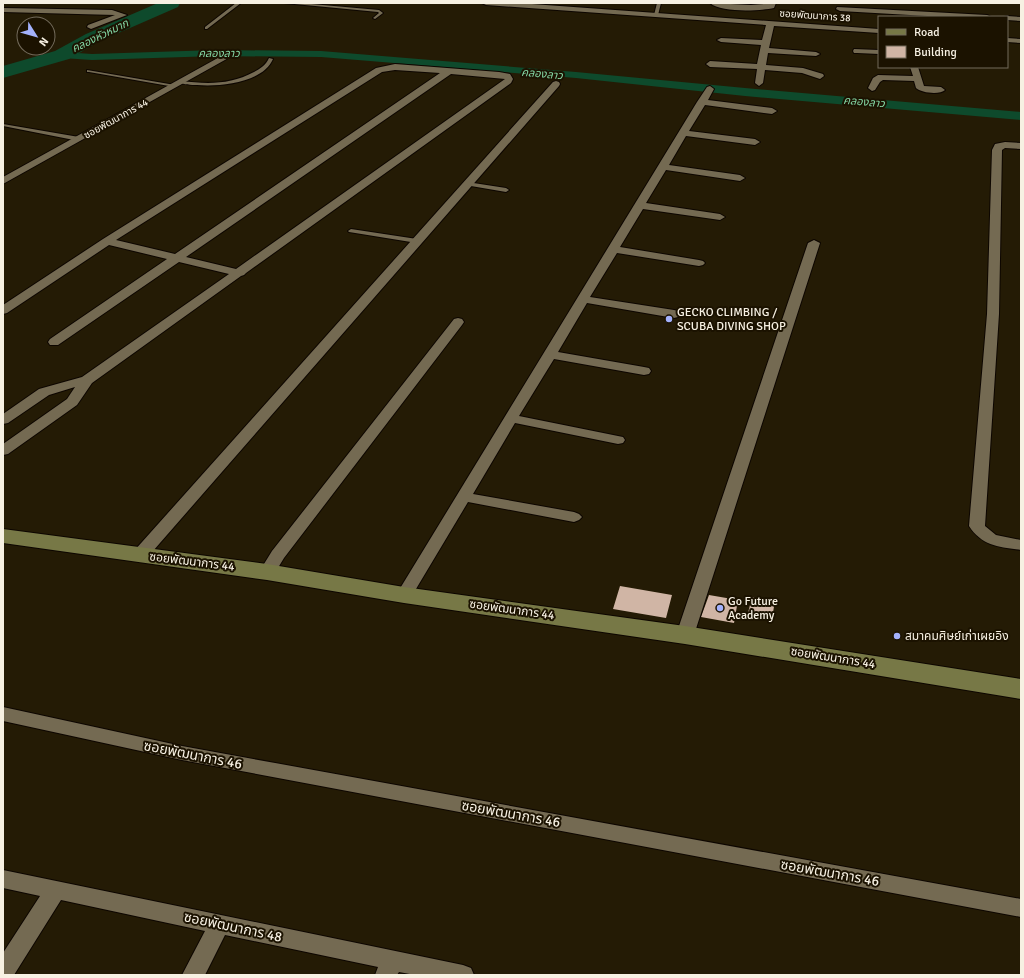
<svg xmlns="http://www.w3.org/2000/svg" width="1024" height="978" viewBox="0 0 1024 978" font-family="Signika,'Noto Sans Thai',sans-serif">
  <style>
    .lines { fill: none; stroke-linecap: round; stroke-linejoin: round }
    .canal { fill: #0e4a2c; fill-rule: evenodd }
    .river { fill: #0e4a2c; fill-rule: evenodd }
    .building { fill: #d0b5a5 }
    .lane-casing { stroke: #0d0600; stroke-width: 2 }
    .street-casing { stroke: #0d0600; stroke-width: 2 }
    .secondary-casing { stroke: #0d0600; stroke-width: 2 }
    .lane { fill: #746a52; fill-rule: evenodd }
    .street { fill: #746a52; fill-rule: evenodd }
    .secondary { fill: #777846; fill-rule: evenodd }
    .poi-dot { fill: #a4b2fc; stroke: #1b1200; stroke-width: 1.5 }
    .labels { text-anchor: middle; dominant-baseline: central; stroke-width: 4; stroke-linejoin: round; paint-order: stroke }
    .far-street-label { font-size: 10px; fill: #f7f1e3; stroke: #1b1200 }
    .far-water-label { font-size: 11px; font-style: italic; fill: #84d7a4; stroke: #1b1200 }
    .poi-label { font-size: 12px; fill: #f7f1e3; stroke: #1b1200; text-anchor: start }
    .street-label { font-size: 12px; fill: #f7f1e3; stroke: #1b1200 }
    .near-street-label { font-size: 14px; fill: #f7f1e3; stroke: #1b1200 }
  </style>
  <rect width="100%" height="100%" fill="#241b05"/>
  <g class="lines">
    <path class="canal" d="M216,50l105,1 255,21 169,16 276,24v8l-276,-24 -169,-18 -255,-21 -105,-1 -124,4 -30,-2 -6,-3 6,-3 30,2z"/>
    <path class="river" d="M158,3h22l-2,4 -80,35 -29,17 -66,19v-12l52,-15 31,-17z"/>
  </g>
  <path class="building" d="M620,586l52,9 -6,23 -53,-9z
    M709,595l29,5 -4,23 -33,-6z
    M752,597l23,4 -3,17 -24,-5z"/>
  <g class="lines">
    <g class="lane-casing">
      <path id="lane" d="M236,3h5l-34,26h-2v-2z
        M284,3h16l79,7 4,3 -8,6 -2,-1 6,-5 -1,-1z
        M657,3h4l-3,12 -2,1 -2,-1z
        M269,58l4,1c-10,24 -54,28 -76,26 -6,0 -13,0 -18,-3l2,-1c26,3 49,4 73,-9 6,-3 12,-7 15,-14z
        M87,70l88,15 2,1 -2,1 -86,-15h-2z
        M3,124l76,13 3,2 -3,2 -76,-15z
        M467,182l39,6 3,2 -3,2 -41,-7 -1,-1z
        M351,229l66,10 3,2 -3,2 -68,-11 -1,-1z"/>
    </g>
    <g class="street-casing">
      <path id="street" d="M482,3h36l361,26v4l-105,-7 -5,22 47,4 4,2 -4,2 -48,-3 -2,12 37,3 20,6 1,2 -4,3 -18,-6 -37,-3 -2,13 -4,3 -4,-3 2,-14 -47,-2 -4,-3 4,-3 47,3 4,-19 -40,-3 -4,-2 4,-2 41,2 4,-15 -280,-20z
        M710,3l41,2 25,-2 -2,5c-14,3 -53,5 -64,-5z
        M837,7l150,8 4,2h-46l-105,-6 -4,-2z
        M3,8l109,2 15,5 -36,14 -4,-2 1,-2 27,-10 -112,-3z
        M1007,16l14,1v4l-14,-1v-3h-3z
        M1007,38l14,1v4l-14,-1z
        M854,49l25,1v4l-22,-1h-3l-1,-2z
        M225,54h3l4,2 -229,128v-7z
        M395,64l104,8 11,2 3,5 -2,4 -265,190 -2,2 -3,1 -149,107 -15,22 -69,49 -5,1v-11l64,-45 8,-12 -26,8 -41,28 -5,1v-10l36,-25 43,-12 147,-103 -50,-12 -121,83h-8l-2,-3 2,-3 117,-80 -58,-14 -102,68 -4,1v-9l100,-66 273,-171zM395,70l45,3 -265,181 -59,-14 266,-168zM451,74l54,5 -269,190 -50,-12z
        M910,67h8l6,19 17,1 4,3c-5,5 -24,3 -29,-2l-2,-7 -31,-1 -3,2 -5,8 -3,1 -4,-3 5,-10 5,-3 35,1z
        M556,81l3,1 1,2 -1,2 -413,473 -6,1 -6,-1 -2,-4 2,-4 419,-469z
        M710,86l4,3 -6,11 64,8 5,3 -5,3 -67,-9 -16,26 66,8 5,3 -5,3 -69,-9 -17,29 71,10 5,3 -5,3 -74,-11 -20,33 74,11 5,3 -5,3 -77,-11 -23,38 79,13 4,1 2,2 -2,2 -4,1 -82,-13 -27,44 84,13 4,1 2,3 -2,3 -4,1 -87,-15 -29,49 86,15 5,1 2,3 -2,3 -5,1 -90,-16 -35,57 99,20 5,1 2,3 -2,3 -5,1 -103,-21 -42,71 101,18 5,2 3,3 -3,3 -5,2 -106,-20 -58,97 -6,2 -6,-2 -2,-4 301,-493 10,-15z
        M1005,142l16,1v6l-16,-1 -3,2 -3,164 -14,212 11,9 25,5v10c-22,-3 -39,-4 -52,-24l18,-212 5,-164 3,-6z
        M814,240l6,3 -126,392 -3,4 -6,2 -6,-2 -3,-4 132,-392z
        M458,318l4,1 2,3 -2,3 -178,233 -11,18 -6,1 -6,-1 -2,-4 13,-21 182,-232z
        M3,707l179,39 839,153v18l-839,-157 -179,-39z
        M3,870l460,95 8,3 3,7h-59l-16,-3 -2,3h-22l3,-8 -153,-32 -20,40h-23l23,-44 -144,-31 -47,75h-11v-22l37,-57 -37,-8z"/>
    </g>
    <g class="secondary-casing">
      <path id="secondary" d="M3,529l264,35 137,23 281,39 336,53v20l-336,-55 -281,-41 -137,-23 -264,-37z"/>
    </g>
    <use href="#lane" class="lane"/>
    <use href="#street" class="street"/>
    <use href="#secondary" class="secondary"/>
  </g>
  <g class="poi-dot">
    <circle cx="669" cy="319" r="4"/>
    <circle cx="720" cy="608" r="4"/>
    <circle cx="897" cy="636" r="4"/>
  </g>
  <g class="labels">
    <g class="far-street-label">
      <text transform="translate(815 16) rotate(4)">ซอยพัฒนาการ 38</text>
      <text transform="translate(116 119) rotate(-29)">ซอยพัฒนาการ 44</text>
    </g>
    <g class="far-water-label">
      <text transform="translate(100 36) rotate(-26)">คลองหัวหมาก</text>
      <text x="219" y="53">คลองลาว</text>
      <text transform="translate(542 74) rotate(5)">คลองลาว</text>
      <text transform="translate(864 102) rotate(5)">คลองลาว</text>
    </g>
    <g class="poi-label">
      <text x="677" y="312">GECKO CLIMBING /<tspan x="677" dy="14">SCUBA DIVING SHOP</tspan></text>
      <text x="728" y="601">Go Future<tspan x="728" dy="14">Academy</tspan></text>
      <text x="905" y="636">สมาคมศิษย์เก่าเผยอิง</text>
    </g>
    <g class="street-label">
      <text transform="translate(192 562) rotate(7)">ซอยพัฒนาการ 44</text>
      <text transform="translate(512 610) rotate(8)">ซอยพัฒนาการ 44</text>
      <text transform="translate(833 658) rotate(9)">ซอยพัฒนาการ 44</text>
    </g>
    <g class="near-street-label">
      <text transform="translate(193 755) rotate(11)">ซอยพัฒนาการ 46</text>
      <text transform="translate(511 814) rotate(10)">ซอยพัฒนาการ 46</text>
      <text transform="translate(830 873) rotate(10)">ซอยพัฒนาการ 46</text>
      <text transform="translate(233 927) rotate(12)">ซอยพัฒนาการ 48</text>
    </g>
  </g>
  <rect width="1024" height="978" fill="none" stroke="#f7f1e3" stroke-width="8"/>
  <rect x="878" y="16" width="130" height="52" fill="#1b1200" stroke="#736b5b"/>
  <rect x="886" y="29" width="20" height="6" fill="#777846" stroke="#736b5b"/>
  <text x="914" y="36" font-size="12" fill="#f7f1e3">Road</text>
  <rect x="886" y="46" width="20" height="12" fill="#d0b5a5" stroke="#736b5b"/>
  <text x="914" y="56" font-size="12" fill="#f7f1e3">Building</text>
  <g transform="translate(36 36) rotate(127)"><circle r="19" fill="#1b1200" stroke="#736b5b"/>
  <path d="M0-3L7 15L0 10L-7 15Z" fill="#a4b2fc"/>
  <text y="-6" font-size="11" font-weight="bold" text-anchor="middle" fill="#f7f1e3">N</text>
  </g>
</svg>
